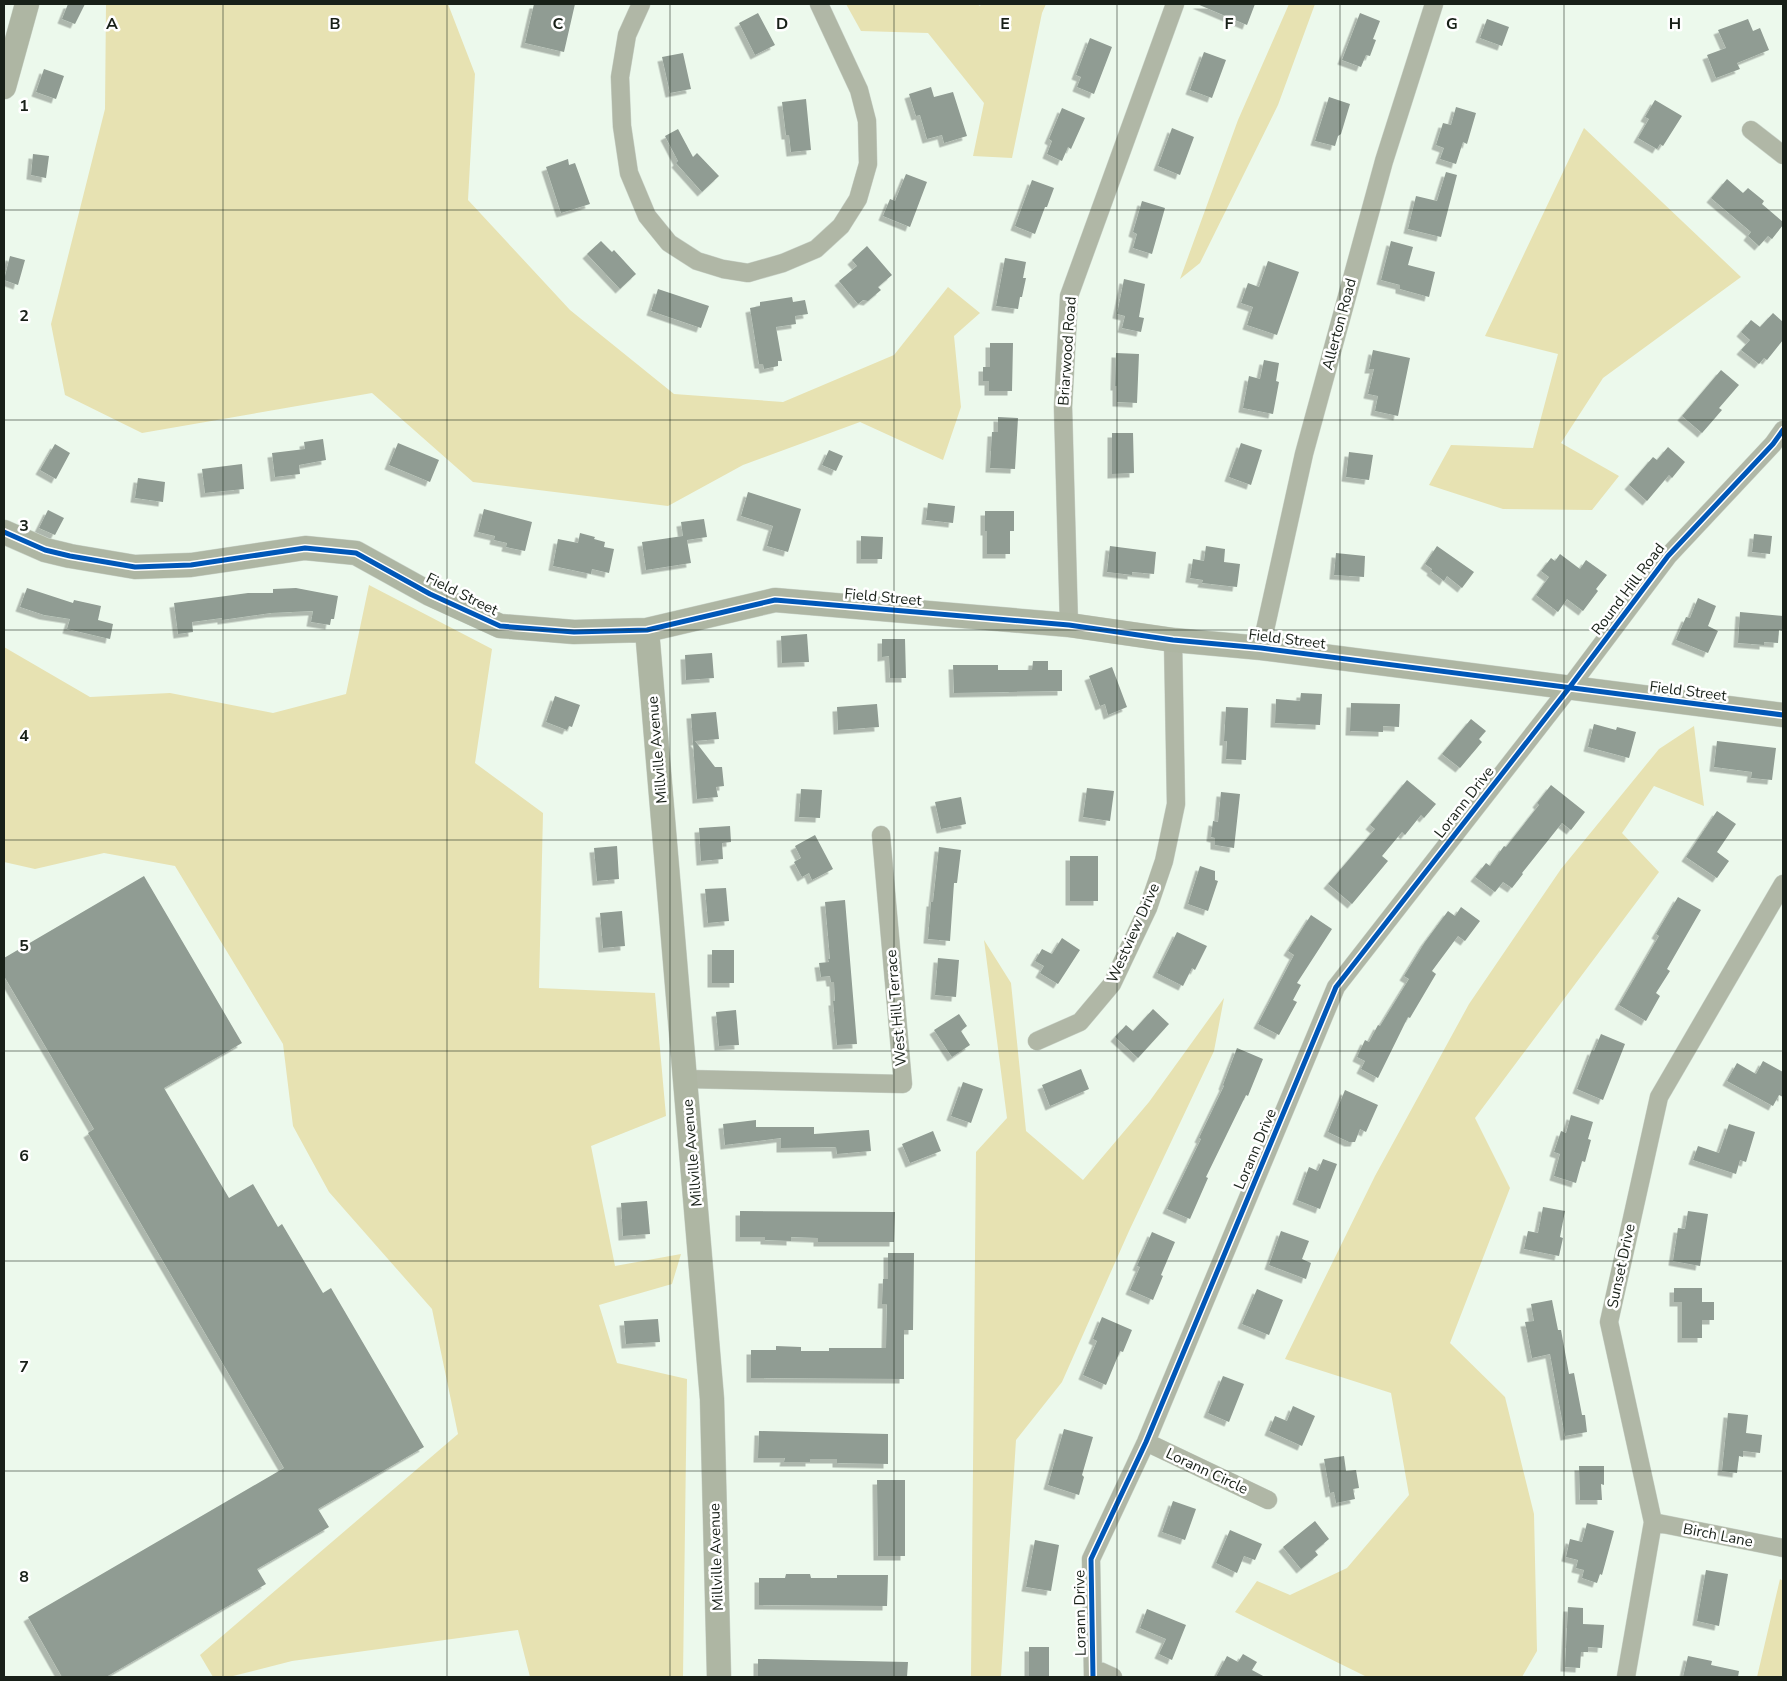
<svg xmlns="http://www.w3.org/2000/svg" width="1787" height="1681" viewBox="0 0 1787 1681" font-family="'Nunito Sans',sans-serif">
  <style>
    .green { fill: #e7e2b2 }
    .building { fill: #909c93; filter: url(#shadow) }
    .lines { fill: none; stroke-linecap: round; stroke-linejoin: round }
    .street-casing { stroke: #cbd5cb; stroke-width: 19 }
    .secondary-casing { stroke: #cbd5cb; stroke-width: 25 }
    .street { stroke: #b0b7a6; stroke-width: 18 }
    .secondary { stroke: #aeb6a3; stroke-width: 24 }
    .cycleway-casing { stroke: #fff; stroke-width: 8 }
    .cycleway { stroke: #0057b8; stroke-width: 5 }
    .grid { fill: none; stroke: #182018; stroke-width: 1; stroke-opacity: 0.55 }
    .labels { text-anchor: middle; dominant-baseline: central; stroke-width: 5; stroke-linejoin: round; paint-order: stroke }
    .street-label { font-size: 15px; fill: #182018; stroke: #fff }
    .grid-label { font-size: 16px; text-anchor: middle; font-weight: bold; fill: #182018; stroke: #fff; stroke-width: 5; stroke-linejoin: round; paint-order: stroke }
  </style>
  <defs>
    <filter id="shadow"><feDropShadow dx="-4.5" dy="4.5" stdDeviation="0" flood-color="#0004"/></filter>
  </defs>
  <rect width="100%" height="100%" fill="#ecf9ec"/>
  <path class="green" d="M106,4h342l27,70 -7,126 102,110 104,84 109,8 111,-47 54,-68 32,26 -26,23 7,71 -18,53 -83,-38 -117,43 -75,41 -195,-24 -101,-89 -230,40 -77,-38 -14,-71 54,-215z
    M846,4h131l3,2 1,-2h65l-4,9 -30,145 -39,-2 11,-53 -56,-70 -67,-2z
    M1289,4h26l-37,101 -78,158 -20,16 58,-159z
    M1584,128l157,149 -138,101 -42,65 58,33 -27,34 -89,-1 -74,-24 22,-40 82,3 25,-94 -73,-18z
    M369,585l123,64 -17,114 68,50 -4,175 116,5 11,123 -75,30 24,120 66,-12 -9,30 -73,21 18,58 70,16 -4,298h-153l-12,-47 -226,31 -63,16h-16l-13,-22 258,-221 -26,-125 -103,-117 -36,-66 -10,-82 -108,-178 -71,-13 -69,16 -31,-7v-215l86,50 80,-4 103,20 73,-19z
    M1694,726l10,80 -50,-20 -32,47 37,39 -184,246 35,70 -60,155 55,54 29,117 3,137 -15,26h-155l-132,-65 22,-31 33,14 57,-27 62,-73 -18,-102 -106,-34 90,-183 94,-172 92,-135 98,-120z
    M984,940l27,43 15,148 57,49 66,-78 75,-104 -10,53 -85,180 -67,151 -46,58 -15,237h-30l5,-525 31,-34z
    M1780,1579l3,2v96h-26z"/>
  <path class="building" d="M68,4h17l-10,20 -13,-5z
    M534,4h41l-11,48 -39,-9z
    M1197,4h58l-8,21z
    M758,13l17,32 -20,10 -16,-32z
    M1360,13l20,8 -7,18 3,1 -6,16 -4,-1 -5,12 -19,-7z
    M1487,19l22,8 -7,19 -22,-8z
    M1748,19l5,12 7,-3 9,22 -32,13 3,6 -24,9 -9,-23 19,-7 -8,-18z
    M1090,38l22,9 -18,47 -17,-7 4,-10 -5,-2z
    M1204,52l22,8 -14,38 -22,-8z
    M683,53l8,36 -21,4 -8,-36z
    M44,69l20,7 -8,23 -20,-7z
    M931,87l3,10 19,-5 14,44 -23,7 -2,-8 -15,4 -7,-24 -4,1 -7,-22z
    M1329,97l21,7 -9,30 -3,2 -3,10 -20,-5z
    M806,99l5,51 -20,2 -2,-17h-3l-4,-33z
    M1655,100l27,16 -19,30 -3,-2 -3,5 -19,-11 11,-19 -4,-2z
    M1456,107l20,6 -9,31 -4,-2 -7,22 -16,-5 4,-11 -8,-3 7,-22 8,2z
    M1062,108l23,10 -14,31 -3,-2 -6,14 -15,-7 5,-13 -3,-2z
    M1172,128l22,9 -14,38 -22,-9z
    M678,129l15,28 4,-4 22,23 -17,16 -26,-29 2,-2 -13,-25z
    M33,154l16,2 -3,22 -15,-3z
    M568,159l1,6 6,-2 15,41 -29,9 -15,-46z
    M1446,172l11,3 -16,62 -33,-8 8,-33 21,5z
    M906,174l21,8 -17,45 -27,-11 7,-17 5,2z
    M1727,179l16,14 5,-5 16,13 -2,3 21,18v3l-11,14 -4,-3 -9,10 -11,-10 3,-4 -40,-34z
    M1032,180l22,8 -7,19h-2l-10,27 -20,-8z
    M1142,201l23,7 -13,46 -19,-6 4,-14 -4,-2z
    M601,241l11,11 2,-2 22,24 -16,15 -33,-35z
    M1391,241l22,6 -5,18 27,7 -6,25 -29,-8v-4l-19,-5z
    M867,246l25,29 -14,12 3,3 -13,11 -5,-1 -5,4 -19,-23 18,-15 -5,-6z
    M10,256l15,4 -7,25 -14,-5z
    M1005,258l21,4 -3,16h3l-4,19h-2l-2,12 -22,-3z
    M1268,261l31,11 -22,63 -30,-10 6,-18 -12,-4 7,-20 11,4z
    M1124,279l21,5 -6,33 5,1 -3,14 -19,-4 3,-12 -8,-2z
    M658,289l51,17 -8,22 -50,-17z
    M792,297l1,5 12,-2 3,14 -13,2 1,8 -20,3 6,34h-4v5l-14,3 -1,-5h-4l-9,-56 10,-2v-4z
    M1773,313l10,9v18l-16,20 -3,-2 -5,6 -18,-14 9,-10 -9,-8 10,-12 9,7z
    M990,343h23l-1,48h-23v-10h-6v-14h7z
    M1373,350l37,8 -12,58 -23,-5 3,-15 -10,-2 6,-25h-5z
    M1116,353l23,1 -2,49 -20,-1v-16h-2z
    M1264,360l15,3 -3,18 3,1 -6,32 -30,-6 6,-32 11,3z
    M1721,370l18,15 -20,23 3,2 -20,23 -20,-17z
    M998,417l20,1 -3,51 -25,-1 2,-36h6z
    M1112,433h21l1,40 -22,1z
    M323,439l3,21 -27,5 1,9 -25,3 -3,-24 33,-4 -1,-7z
    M398,443l41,17 -9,22 -41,-17z
    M1241,443l21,7 -11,35 -22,-8z
    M55,444l15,9 -14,26 -16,-9z
    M1668,447l17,15 -13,16 -3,-3 -22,26 -18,-16 24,-28 4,3z
    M829,450l14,6 -7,15 -14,-6z
    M1349,452l24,3 -4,25 -23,-3z
    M242,464l2,25 -39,4 -3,-24z
    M138,478l27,4 -2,20 -28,-4z
    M748,492l53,17 -13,43 -21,-6 6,-20 -32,-10z
    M928,503l27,3 -2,17 -27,-3z
    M484,509l48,13 -7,29 -19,-4 1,-4 -13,-3 1,-4 -17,-4z
    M48,510l16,8 -9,17 -16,-7z
    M985,511h29v20h-4v23h-23v-23h-2z
    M704,519l3,18 -20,3 4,23 -45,7 -4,-28 41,-6 -2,-14z
    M580,533l15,4 -1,2 11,3 -1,5 10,2 -5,24 -17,-4 -1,5 -38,-8 5,-27 20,4z
    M1754,534l18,2 -2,18 -18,-2z
    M861,536l22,1 -1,22h-21z
    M1110,546l46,6 -2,22 -22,-2v3l-25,-3z
    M1206,546l19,3 -1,13 16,2 -3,23 -35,-4 1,-3 -13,-2 3,-19 11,2z
    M1437,546l37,26 -12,16 -15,-12 -3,5 -13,-10 1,-2 -7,-5z
    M1336,553l29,3 -1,21 -30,-2z
    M1560,554l20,15 6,-9 21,15 -11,14 2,2 -15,20 -16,-12 -9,13 -22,-17 13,-18 -8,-6 10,-13 4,3z
    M27,588l46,15 1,-3 27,6 -3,14 15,4 -3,15 -43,-10 3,-10 -26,-4 -24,-8z
    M296,588l42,8 -4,23h-3l-1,6 -19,-3 2,-11 -42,2 -49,7v-2l-30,4 1,10 -15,2 -4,-31 74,-10h25v-4z
    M1698,598l18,8 -8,20 10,5 -10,22 -32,-13 10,-23 4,1z
    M1740,612l43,4v15l-4,-1 -1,13 -14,-1v3l-26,-2z
    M807,634l2,28 -27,1 -1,-27z
    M882,639h23l1,39h-16l-1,-22 -7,1z
    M712,653l2,25 -28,2 -1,-25z
    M1033,661h15v9h14v21l-108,2 -1,-28h45v5h34z
    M1112,667l15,40 -19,8 -3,-11 -5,2 -11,-30z
    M1301,693l21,1 -2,31 -45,-2 1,-24 24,2z
    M555,696l25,9 -8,22 -3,-1 -2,4 -21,-8z
    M1351,703l49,1 -1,23 -16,-1v6l-33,-1z
    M877,704l2,23 -41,3 -1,-23z
    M1226,707l22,1 -2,52 -20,-1 1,-18h-3z
    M716,712l3,27 -24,2 20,26h7l2,19 -8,1 2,10 -21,2 -6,-85z
    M1471,719l15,12 -7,8 3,3 -22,26 -18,-14z
    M1594,724l22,6 1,-3 19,5 -7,26 -41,-11z
    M1717,741l59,7 -4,32 -21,-2 1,-6 -38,-5z
    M1407,780l29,24 -12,14 -3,-3 -16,20 -3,-3 -20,24 6,5 -36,43 -24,-20 47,-55 -5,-4z
    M1551,785l34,27 -14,18 -9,-7 -40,50 1,1 -11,14 -9,-6 -8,10 -20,-15 11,-14 4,3 14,-20 2,1 33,-42 -2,-2z
    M1087,788l27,3 -4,30 -27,-4z
    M801,789l21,1 -2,28 -21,-1z
    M1221,792l19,2 -6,54 -19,-3v-7l-4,-1 2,-16 5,1z
    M961,797l5,27 -25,5 -6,-27z
    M1717,811l19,13 -19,28 12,9 -12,17 -31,-21z
    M730,826l1,16 -9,1 1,16 -22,2 -2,-33z
    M815,835l18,34 -21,11 -3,-7 -7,4 -8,-15 7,-4 -6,-12z
    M617,846l2,33 -22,2 -3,-33z
    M939,847l22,3 -4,33h-3l-4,58 -22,-2 3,-37h2z
    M1070,856h28v45h-28z
    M1200,866l15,5v9l3,1 -10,30 -20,-7z
    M144,876l98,167 -78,45 65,110 24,-14 25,43 4,-3 41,69 8,-5 93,159 -106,62 11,18 -72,42 9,15 -160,93h-44l-34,-60 256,-149 -196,-335 6,-4 -90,-153v-18z
    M726,888l3,33 -21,2 -3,-34z
    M1678,897l23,13 -34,59 3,2 -14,22 4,3 -14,25 -27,-16 40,-69 -3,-2z
    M845,900l12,144 -20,1 -4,-44h2l-1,-19h-3l-1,-6 -9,1 -2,-14 10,-1 -1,-3h2l-5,-57z
    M1461,907l19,14 -15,20 -7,-5 -26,35 4,3 -26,44 -2,-1 -30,61 -17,-9 4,-8 -8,-4 8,-17 4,2 9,-17 2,1 29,-47 -5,-3 21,-34 23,-31 7,5z
    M622,911l3,35 -22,2 -3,-35z
    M1311,915l21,14 -35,54 4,2 -8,15 4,2 -18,33 -21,-11 36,-69 -6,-4z
    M1177,932l30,14 -12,24 -3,-2 -9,18 -26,-13z
    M1062,938l18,12 -22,34 -18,-11 4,-7 -9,-5 7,-12 10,5z
    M712,950h22v33h-22z
    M938,958l21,2 -3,37 -21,-2z
    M1153,1009l16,15 -31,34 -23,-21 11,-12 7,6z
    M736,1010l3,35 -20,1 -3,-34z
    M959,1014l8,12 -6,5 9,14 -18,12 -18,-27z
    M1601,1034l24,10 -22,56 -26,-11 15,-39 2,1z
    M1237,1048l26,11 -15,37 -2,-1 -40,82 2,1 -18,41 -23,-10 34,-70 -2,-1 25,-52 -1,-1z
    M1763,1061l20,11v25l-4,-2 -6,11 -46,-25 10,-18 19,11z
    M1081,1069l8,20 -39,17 -8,-21z
    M963,1082l20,7 -12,34 -20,-7z
    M1345,1090l33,15 -12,27 -6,-3 -5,13h-6l-21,-10z
    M1571,1115l22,7 -5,17 3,1 -6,22 -3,-1 -6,22 -22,-7 6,-22 -6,-2 7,-21 5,2z
    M756,1120v7h58v7l55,-4 2,21 -34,3 -1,-7 -55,1v-10l-56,7 -2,-21z
    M1729,1124l26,8 -9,30 -6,-2 -4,14 -43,-14 5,-14 21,7z
    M933,1131l8,20 -31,12 -8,-19z
    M1323,1159l14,5 -17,45 -23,-9 12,-33 9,4z
    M647,1201l3,33 -27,2 -2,-33z
    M1543,1207l22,4 -5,26 3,1 -4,18 -35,-7 4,-18 10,2z
    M740,1211l155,1 -1,30h-76v-4l-27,-1v4l-26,-1v-3h-25z
    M1688,1211l20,3 -8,52 -27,-5 5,-33 7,1z
    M1281,1231l28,10 -7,18 9,4 -5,16 -37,-14z
    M1152,1232l23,10 -14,33 2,1 -10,24 -23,-10 10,-23 -3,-1z
    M888,1253h26l-1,77h-9v49l-153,-1v-28h25v-4l25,1v4h28v-3h57l1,-44h-5l1,-25h5z
    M1674,1288h28v14h12v18h-12v18h-20v-36h-8z
    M1257,1289l26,11 -14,35 -27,-11z
    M1552,1300l6,30h3l8,44 5,-1 8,42h3l2,17 -22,4 -15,-82 -18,4 -7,-36 9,-1 -3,-17z
    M1102,1317l30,13 -9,22 -3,-1 -14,34 -23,-10 14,-34 -4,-2z
    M658,1319l2,23 -34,2 -2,-23z
    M1223,1376l21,8 -15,38 -21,-9z
    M1293,1406l22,10 -13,30 -33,-15 6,-15 12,5z
    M1728,1413l20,2 -2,18 16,2 -2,18 -17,-2v6l-4,-1 -2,17 -15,-2z
    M1064,1429l29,8 -11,38 2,2 -5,18 -31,-10z
    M759,1431l129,3v30l-51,-1v-4h-27v3h-26l1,-4h-27z
    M1344,1456l2,15 10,-1 3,18 -6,1 2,10 -19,4 -2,-11 -4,1 -6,-34z
    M1579,1466h25v19l-3,-1 1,16h-22z
    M877,1480h28v76h-27z
    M1173,1501l23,8 -11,31 -23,-8z
    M1315,1521l14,18 -14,12 3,4 -17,14 -18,-22z
    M1587,1523l27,8 -12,44 -2,-1 -3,9 -15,-5 2,-8 -8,-2 2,-8 -12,-3 4,-18 12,3z
    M1230,1530l32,14 -7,16 -11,-4 -7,17 -21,-10z
    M1035,1540l24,5 -8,46 -25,-4z
    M1706,1570l22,4 -9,52 -22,-5z
    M786,1574h24l1,4h26v-3h51l-1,31 -128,-1v-27h26z
    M1568,1607l15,1v16l21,1 -2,23 -14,-1v5h-7l-1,16 -15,-1z
    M1147,1609l39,16 -14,35 -13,-6 7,-15 -26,-11z
    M1029,1647h20v30h-20z
    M1243,1654l14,8 -5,8 13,7h-49l11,-21 11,6z
    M1688,1656l24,5 -1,4 28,6 -1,6h-55z
    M758,1659l150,3 -1,15h-149z"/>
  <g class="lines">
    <g class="street-casing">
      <path id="street" d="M641,4l-14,31 -7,42 2,49 7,47 18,43 22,27 28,18 26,8 25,4 35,-10 33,-14 25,-23 17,-27 10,-35 -1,-43 -8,-31 -40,-86
        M1751,130l32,25
        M1069,625l-6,-218 6,-111 106,-292
        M1261,648l43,-194 80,-293 50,-157
        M1037,1041l43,-19 32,-38 36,-76 16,-47 12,-57 -3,-164
        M686,1079l217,5 -22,-249
        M1146,1442l122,58
        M1653,1522l130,26
        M1093,1668l20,9
        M1093,1677l-2,-118 55,-117 190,-455 233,-299 99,-132 105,-112 10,-14
        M1626,1677l27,-155 -44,-200 50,-225 124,-213"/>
    </g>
    <g class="secondary-casing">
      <path id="secondary" d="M4,87l23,-83
        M4,532l41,18 25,6 65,11 56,-2 114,-17 51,5 74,41 70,32 74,6 73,-2 128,-30 294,25 104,15 88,8 522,67
        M647,630l65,769 7,278"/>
    </g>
    <use href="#street" class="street"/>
    <use href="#secondary" class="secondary"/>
    <g class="cycleway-casing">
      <path id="cycleway" d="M4,532l41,18 25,6 65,11 56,-2 114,-17 51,5 74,41 70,32 74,6 73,-2 128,-30 294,25 104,15 88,8 522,67
        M1093,1677l-2,-118 55,-117 190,-455 233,-299 99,-132 105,-112 10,-14"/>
    </g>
    <use href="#cycleway" class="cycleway"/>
  </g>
  <path class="grid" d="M223,4v1673M447,4v1673M670,4v1673M894,4v1673M1117,4v1673M1340,4v1673M1564,4v1673M4,210h1779M4,420h1779M4,630h1779M4,840h1779M4,1051h1779M4,1261h1779M4,1471h1779"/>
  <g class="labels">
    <g class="street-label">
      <text transform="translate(1339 324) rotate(-75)">Allerton Road</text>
      <text transform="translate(1067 351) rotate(-86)">Briarwood Road</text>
      <text transform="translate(1628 589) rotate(-53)">Round Hill Road</text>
      <text transform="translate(462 594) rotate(26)">Field Street</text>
      <text transform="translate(883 597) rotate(5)">Field Street</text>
      <text transform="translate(1287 639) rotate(7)">Field Street</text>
      <text transform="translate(1688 691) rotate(7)">Field Street</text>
      <text transform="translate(657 750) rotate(-95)">Millville Avenue</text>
      <text transform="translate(1464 802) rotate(-52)">Lorann Drive</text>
      <text transform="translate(1133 933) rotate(-66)">Westview Drive</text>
      <text transform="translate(896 1008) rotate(-95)">West Hill Terrace</text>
      <text transform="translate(1255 1149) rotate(-67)">Lorann Drive</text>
      <text transform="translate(692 1153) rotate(-95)">Millville Avenue</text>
      <text transform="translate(1621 1266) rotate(-78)">Sunset Drive</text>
      <text transform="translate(1207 1471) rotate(25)">Lorann Circle</text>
      <text transform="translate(1718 1535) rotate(11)">Birch Lane</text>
      <text transform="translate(716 1557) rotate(-92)">Millville Avenue</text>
      <text transform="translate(1080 1613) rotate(-91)">Lorann Drive</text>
    </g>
  </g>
  <g class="grid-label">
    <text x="112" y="29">A</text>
    <text x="335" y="29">B</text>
    <text x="558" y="29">C</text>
    <text x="782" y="29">D</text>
    <text x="1005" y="29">E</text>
    <text x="1229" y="29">F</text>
    <text x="1452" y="29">G</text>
    <text x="1675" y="29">H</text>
    <text x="24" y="111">1</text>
    <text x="24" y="321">2</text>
    <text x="24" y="531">3</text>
    <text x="24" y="741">4</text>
    <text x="24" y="951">5</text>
    <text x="24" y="1161">6</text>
    <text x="24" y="1372">7</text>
    <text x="24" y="1582">8</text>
  </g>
  <rect width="1787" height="1681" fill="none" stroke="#182018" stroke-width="10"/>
</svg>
